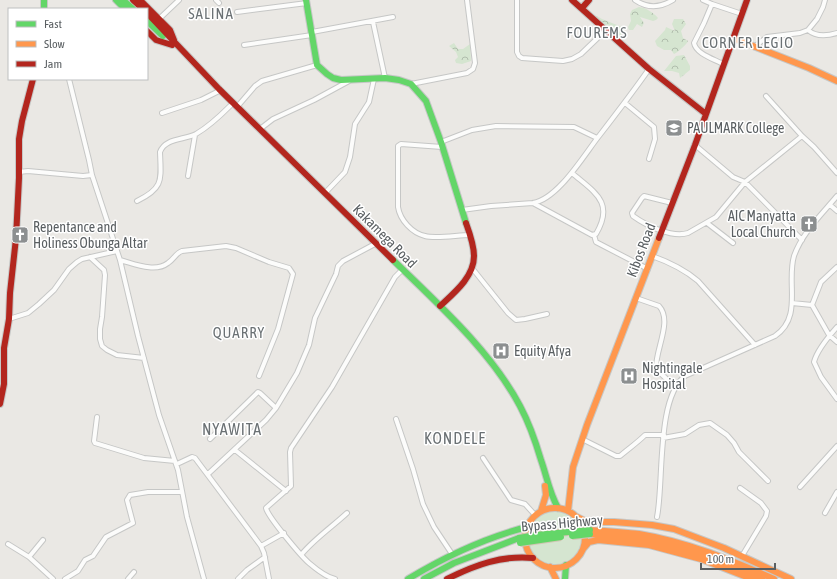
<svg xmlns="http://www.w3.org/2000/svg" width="837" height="579" viewBox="0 0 837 579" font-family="'Asap Condensed',sans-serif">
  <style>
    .green { fill: #d5e5d0 }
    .forest { fill: url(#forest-crowns) }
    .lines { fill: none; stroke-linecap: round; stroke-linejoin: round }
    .street-casing { stroke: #c6c7c6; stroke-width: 6 }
    .fast-casing { stroke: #c6c7c6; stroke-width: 8 }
    .slow-casing { stroke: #c6c7c6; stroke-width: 8 }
    .jam-casing { stroke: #c6c7c6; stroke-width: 8 }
    .street { stroke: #fcfcfb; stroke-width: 4 }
    .fast { stroke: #63d668; stroke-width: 6 }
    .slow { stroke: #ff974d; stroke-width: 6 }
    .jam { stroke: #b3261e; stroke-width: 6 }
    .fast-bridge-casing { stroke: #d1c5b3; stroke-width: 8; stroke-linecap: butt }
    .fast-bridge { stroke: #63d668; stroke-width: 6 }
    .labels { text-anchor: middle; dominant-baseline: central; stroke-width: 3; stroke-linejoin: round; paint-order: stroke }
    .poi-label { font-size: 14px; fill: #5a5f62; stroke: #fff; text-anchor: start }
    .street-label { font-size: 14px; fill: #5a5f62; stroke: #fff }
    .neighbourhood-label { font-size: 15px; letter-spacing: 1px; fill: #6b7174; stroke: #fff }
    .quarter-label { font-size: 16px; letter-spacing: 1px; fill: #6b7174; stroke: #fff }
  </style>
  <defs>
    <pattern id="forest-crowns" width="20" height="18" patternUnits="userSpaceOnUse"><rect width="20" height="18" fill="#d5e5d0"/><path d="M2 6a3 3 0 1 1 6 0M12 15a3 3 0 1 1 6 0" fill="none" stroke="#b0bdac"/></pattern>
  </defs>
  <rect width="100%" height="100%" fill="#eae8e4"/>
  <path class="green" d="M527 538a28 28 0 1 1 56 0a28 28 0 1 1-56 0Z"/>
  <path class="forest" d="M639,7c7,1 14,5 19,11l-2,2 -3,1 -13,-4 4,6 -2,4 -5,-3 -4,6h-4l-1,-3 3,-6 -1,-7 2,-4z
    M593,16h4l5,3 20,8 1,6 -8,6z
    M674,19h9l3,5 -5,7 2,7 5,3c-1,3 -11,12 -14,13l-3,-4h-7l-7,-4 -2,-5 10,-11 1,-3 9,4 -3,-7z
    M454,43l4,6h5l7,-5 1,17 -9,3 -6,-1 -1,-3 3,-3 -2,-5 -7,-6z
    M684,55l6,11v4l-10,8 -1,-5 -7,-2h-8l12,-15z"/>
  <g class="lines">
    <g class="street-casing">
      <path id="street" d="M216,0l3,3
        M517,0v52l2,4 3,2 41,3 9,-2 9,-5 25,-24
        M635,0c13,9 25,8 38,0
        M703,0l9,4 -8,19 -10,20c2,11 20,16 29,21
        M712,4l30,10
        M237,12l70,-9
        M159,19l20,-19
        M373,22l12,56
        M808,30c8,7 19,6 29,3
        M312,32l81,-15
        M244,45l68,-10
        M754,47l13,-10 33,-4 8,-3 9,-11 6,-12 2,-7
        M411,84l56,-11 6,-4 2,-6 -8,-63
        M766,96l36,40
        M625,103l29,24 1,12 -6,20
        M237,107l18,-21 7,-5 55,-16
        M162,113l39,-13 16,-8
        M260,129l13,-10 41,-19 35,-19
        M441,142l31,-12 24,-4 78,1 23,11
        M695,145l38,32 12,5 57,58
        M442,147l-41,-3 -3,2v61c2,13 14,26 27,29 11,3 33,-1 45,-1
        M19,172l9,-1 55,5 9,-1 -3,-15 -20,-81
        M92,175l28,85 18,76 21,79 19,55 9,47 17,62
        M188,176l7,-41
        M325,193l20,-21 5,-15 5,-33 14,-22 5,-23
        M137,201c27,-13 24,-21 23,-49 5,-14 24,-12 36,-18 12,-7 24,-18 34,-28
        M533,203l59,32 4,-1c19,-32 -2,-42 -24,-61
        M672,203l-28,-7 -2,2 -10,15 1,3c14,10 39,22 55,17l28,-16 29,-35 57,-46 12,11 23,26
        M830,205l7,6
        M462,210l29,-4 42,-3c25,-4 51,-48 66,-67 17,-22 34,-44 50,-67
        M707,223l26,20
        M594,235l2,7 52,27
        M652,256c17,6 33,14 46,25l57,64
        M90,257l14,13 1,5 -3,42 -2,12v10l2,7 5,4 10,5 27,3
        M120,260c15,4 35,13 48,3 6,-4 8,-10 14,-12l44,-5 10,2 33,14 20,6 4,6 -15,55 -19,47
        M472,268l36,45 8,7 9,-1 22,-5
        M636,298l23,8c14,15 -4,44 -3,63l19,18
        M792,303l20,2 17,30 8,7
        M812,305l9,-23 16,-15
        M9,319l19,-6 11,-9 15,-14 15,-21 8,-7 5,-3 35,-8
        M837,327c-8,9 -20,23 -23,35l7,15 16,22
        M97,417l-3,24 1,2 49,15 31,3
        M396,419l17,50 10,35 11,23 18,27
        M663,438l22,-4 14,-9 11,-2 17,12 7,8 5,9 29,29
        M210,439l48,-47 2,1 16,15
        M582,439l34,17h4c8,-7 17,-13 25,-21h19
        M235,450l51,41
        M483,458l28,42 14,4 10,11
        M177,464l15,-7 3,1 66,88 3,7 5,26
        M208,474l58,-54 10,-12 21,-35 12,-28 6,-27 21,-44 2,-8 5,-5 30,-16
        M800,487l37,-41
        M740,488l21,15 6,8 -1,5 -24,40
        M825,513l12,-21
        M657,517c7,-34 -1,-119 28,-141l90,-40c28,-19 11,-53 19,-80 8,-23 28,-42 43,-60
        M43,540l-14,17 24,22
        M8,544l21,13
        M261,546l23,-13
        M301,555c13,-16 31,-28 46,-42
        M65,579l13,-8 7,-11 8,-4 13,-19 27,-14 -6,-23 3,-5 18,-3h34
        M128,579l6,-7
        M238,579l9,-9 18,-13
        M335,579c-9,-2 -19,-10 -26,-16 -8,-7 -41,-46 -43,-55l25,-22 -1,-34 1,-4 41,-61 63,-110 5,-5"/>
    </g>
    <g class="fast-casing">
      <path id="fast" d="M44,0v9
        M116,0l9,9
        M123,0l10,9
        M306,0l11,65 10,9 6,4 8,2 44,-2 14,2 12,4 15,17 15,41 25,81
        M147,21l16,15
        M393,260c44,43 98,91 127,146 8,15 16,37 21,54 6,17 8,32 17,48
        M408,579c38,-23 76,-41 119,-52
        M424,579l30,-16 65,-25
        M565,579l1,-14"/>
    </g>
    <g class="slow-casing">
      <path id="slow" d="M733,38l76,30 28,13
        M525 538a30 30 0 1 1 60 0a30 30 0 1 1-60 0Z
        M541,511l5,-16 -1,-9
        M568,511l5,-44 14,-42 72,-187
        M575,516l12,6h27l38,3 22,4 50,19 67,31
        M590,530c16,1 33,2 49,4 48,8 92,26 135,45
        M590,534c27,2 57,4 82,11 31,9 60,22 90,34
        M583,549l6,-7 9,-2 51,5 52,14 51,20
        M550,567l6,12"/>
    </g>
    <g class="jam-casing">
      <path id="jam" d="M133,0l10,9
        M140,0l30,30 4,10
        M572,0l77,69 57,45
        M582,8l7,-8
        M147,13l72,76 174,171
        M147,31l9,9 16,5
        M659,238l36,-93 52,-145
        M440,306c14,-13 34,-29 34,-50 0,-11 -4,-22 -8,-33
        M0,404l4,-20v-36l5,-29 1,-26 6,-55 3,-60v-39l3,-18 11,-42
        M447,579c28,-14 55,-24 86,-21"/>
    </g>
    <use href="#street" class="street"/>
    <use href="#fast" class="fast"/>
    <use href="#slow" class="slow"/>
    <use href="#jam" class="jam"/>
    <g class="fast-bridge-casing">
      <path id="fast-bridge" d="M572,536l18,-2
        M519,538l17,-3 54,-5
        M520,543l41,-6"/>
    </g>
    <use href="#fast-bridge" class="fast-bridge"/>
  </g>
  <defs>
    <g id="university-square" transform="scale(0.9)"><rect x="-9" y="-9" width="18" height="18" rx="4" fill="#8c8f90" stroke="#fff"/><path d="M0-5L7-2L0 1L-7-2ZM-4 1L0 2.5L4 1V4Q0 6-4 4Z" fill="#fff"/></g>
    <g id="church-square" transform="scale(0.9)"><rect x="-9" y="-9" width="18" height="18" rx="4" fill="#8c8f90" stroke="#fff"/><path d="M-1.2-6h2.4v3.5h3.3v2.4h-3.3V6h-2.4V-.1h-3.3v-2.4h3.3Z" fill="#fff"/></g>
    <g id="hospital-square" transform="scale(0.9)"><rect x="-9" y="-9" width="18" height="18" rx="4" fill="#8c8f90" stroke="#fff"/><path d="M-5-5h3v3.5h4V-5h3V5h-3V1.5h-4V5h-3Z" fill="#fff"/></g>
  </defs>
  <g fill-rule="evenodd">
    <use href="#university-square" x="674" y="128"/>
    <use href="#church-square" x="809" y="224"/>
    <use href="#church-square" x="20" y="235"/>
    <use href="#hospital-square" x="501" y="351"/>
    <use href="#hospital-square" x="629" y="376"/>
  </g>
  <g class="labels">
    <g class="poi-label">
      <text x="687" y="128">PAULMARK College</text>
      <text x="796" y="216" text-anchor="end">AIC Manyatta<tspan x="796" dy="16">Local Church</tspan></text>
      <text x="33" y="227">Repentance and<tspan x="33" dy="16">Holiness Obunga Altar</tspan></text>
      <text x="514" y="351">Equity Afya</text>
      <text x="642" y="368">Nightingale<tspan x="642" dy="16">Hospital</tspan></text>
    </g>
    <g class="street-label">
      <text transform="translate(385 236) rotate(45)">Kakamega Road</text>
      <text transform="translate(641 250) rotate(-69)">Kibos Road</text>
      <text transform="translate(562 523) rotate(-5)">Bypass Highway</text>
    </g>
    <g class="neighbourhood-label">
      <text x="211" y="13">SALINA</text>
      <text x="597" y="32">FOUREMS</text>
      <text x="748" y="42">CORNER LEGIO</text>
      <text x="239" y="332">QUARRY</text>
    </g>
    <g class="quarter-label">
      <text x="232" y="429">NYAWITA</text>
      <text x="455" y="438">KONDELE</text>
    </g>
  </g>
  <rect x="8" y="8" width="140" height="72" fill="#ffffff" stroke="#bdbfc0"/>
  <rect x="16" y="21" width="20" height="6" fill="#63d668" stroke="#bdbfc0"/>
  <text x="44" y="28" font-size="12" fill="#5a5f62">Fast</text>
  <rect x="16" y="41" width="20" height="6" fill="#ff974d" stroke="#bdbfc0"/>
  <text x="44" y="48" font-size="12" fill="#5a5f62">Slow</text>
  <rect x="16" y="61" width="20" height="6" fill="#b3261e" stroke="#bdbfc0"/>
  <text x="44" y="68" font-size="12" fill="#5a5f62">Jam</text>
  <path d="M701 563v6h74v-6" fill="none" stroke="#5a5f62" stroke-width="2"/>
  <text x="707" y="563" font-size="12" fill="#5a5f62" stroke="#ffffff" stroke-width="3" paint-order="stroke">100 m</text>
</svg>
